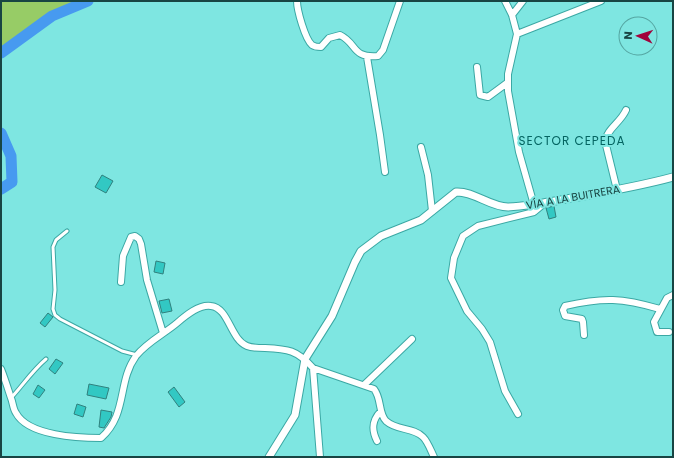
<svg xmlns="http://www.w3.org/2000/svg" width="674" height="458" viewBox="0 0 674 458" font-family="Poppins,sans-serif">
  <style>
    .green { fill: #97cc66 }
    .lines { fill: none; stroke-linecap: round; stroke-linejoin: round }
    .river { stroke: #479af0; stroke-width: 11 }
    .building { fill: #32c8c3; stroke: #30817e }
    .service-casing { stroke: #3ba8a4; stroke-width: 5 }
    .minor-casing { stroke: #3ba8a4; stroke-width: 8 }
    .tertiary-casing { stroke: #3ba8a4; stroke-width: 9 }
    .service { stroke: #fff; stroke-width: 3 }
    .minor { stroke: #fff; stroke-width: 6 }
    .tertiary { stroke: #fff; stroke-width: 7 }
    .labels { text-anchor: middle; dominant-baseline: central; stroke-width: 4; stroke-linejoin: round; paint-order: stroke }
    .street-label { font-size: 11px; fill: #184543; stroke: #7ee6e1 }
    .neighbourhood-label { font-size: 12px; letter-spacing: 1px; fill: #046562; stroke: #7ee6e1 }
  </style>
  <rect width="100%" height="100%" fill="#7ee6e1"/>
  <path class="green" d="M1,1h87l-36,15 -51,37z"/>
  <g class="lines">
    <path class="river" d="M1,53l51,-37 36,-15
      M1,133l10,23 1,26 -11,7"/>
  </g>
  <path class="building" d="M102,175l11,6 -7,12 -11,-6z
    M554,206l2,11 -7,2 -3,-11z
    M156,261l9,2 -2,11 -9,-2z
    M169,299l3,12 -10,2 -3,-12z
    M48,313l5,4 -8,10 -5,-4z
    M56,359l7,4 -8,11 -6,-5z
    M89,384l20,4 -3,11 -19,-4z
    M38,385l7,5 -6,8 -6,-4z
    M174,387l11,15 -6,5 -11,-15z
    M77,404l9,3 -3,10 -9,-3z
    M101,410l11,2 -1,5 -7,11 -5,-1z"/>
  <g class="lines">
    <g class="service-casing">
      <path id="service" d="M67,231l-11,9 -3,7 2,43 -2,19 2,6 5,4 62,32 15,4
        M11,398c12,-13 21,-27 35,-39"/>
    </g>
    <g class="minor-casing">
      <path id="minor" d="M297,1c0,9 8,38 15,44 3,2 6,2 9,2l8,-9 11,-3c18,9 11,23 38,21l5,-6 17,-49
        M505,1l7,14 5,19 -9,40v17l11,61 15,53
        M512,15l11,-14
        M517,34l84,-33
        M367,57l13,78 5,37
        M477,67l3,28 8,2 19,-14
        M421,147l7,28 4,36
        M617,190l-12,-49c2,-12 16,-19 21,-31
        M121,282l2,-26 8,-19 4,-1 4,3 2,5 6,36 16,53
        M669,332h-12l-3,-10 13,-24 6,-3
        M584,335l-1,-13 -1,-3 -17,-3 -2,-6 2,-4c39,-9 57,-8 95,3
        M313,368l61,21c8,10 4,24 12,32 11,10 27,6 37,16 5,5 8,14 11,20
        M1,369c4,10 7,20 10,29 2,5 2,11 5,15 12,23 63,25 85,25 27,-24 16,-56 35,-82 11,-14 28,-22 41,-33 8,-7 22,-19 34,-17 18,2 19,33 36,40 5,2 12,2 18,2 23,1 32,2 48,20l7,89
        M364,385l48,-46
        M518,414l-13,-23 -15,-49 -8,-13 -15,-18 -16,-33 3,-20 9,-22 15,-10 56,-14 12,-10
        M377,441c-6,-12 -5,-21 4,-30"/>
    </g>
    <g class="tertiary-casing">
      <path id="tertiary" d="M269,457l26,-42 10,-56 27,-43 23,-54 6,-11 20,-15 40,-16 35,-28c18,-1 34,15 52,15 22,-1 42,-5 64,-9 34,-6 68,-12 101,-21"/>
    </g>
    <use href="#service" class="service"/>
    <use href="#minor" class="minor"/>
    <use href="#tertiary" class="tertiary"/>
  </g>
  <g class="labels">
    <g class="street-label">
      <text transform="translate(573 197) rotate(-10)">VÍA A LA BUITRERA</text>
    </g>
    <g class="neighbourhood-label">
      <text x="572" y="140">SECTOR CEPEDA</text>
    </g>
  </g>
  <rect width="674" height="458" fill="none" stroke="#184543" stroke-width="4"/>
  <g transform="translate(638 36) rotate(273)"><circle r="19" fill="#7ee6e1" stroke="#55a6a2"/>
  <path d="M0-3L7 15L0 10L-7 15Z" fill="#a1023c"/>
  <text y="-6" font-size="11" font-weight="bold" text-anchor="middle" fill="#184543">N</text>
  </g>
</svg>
